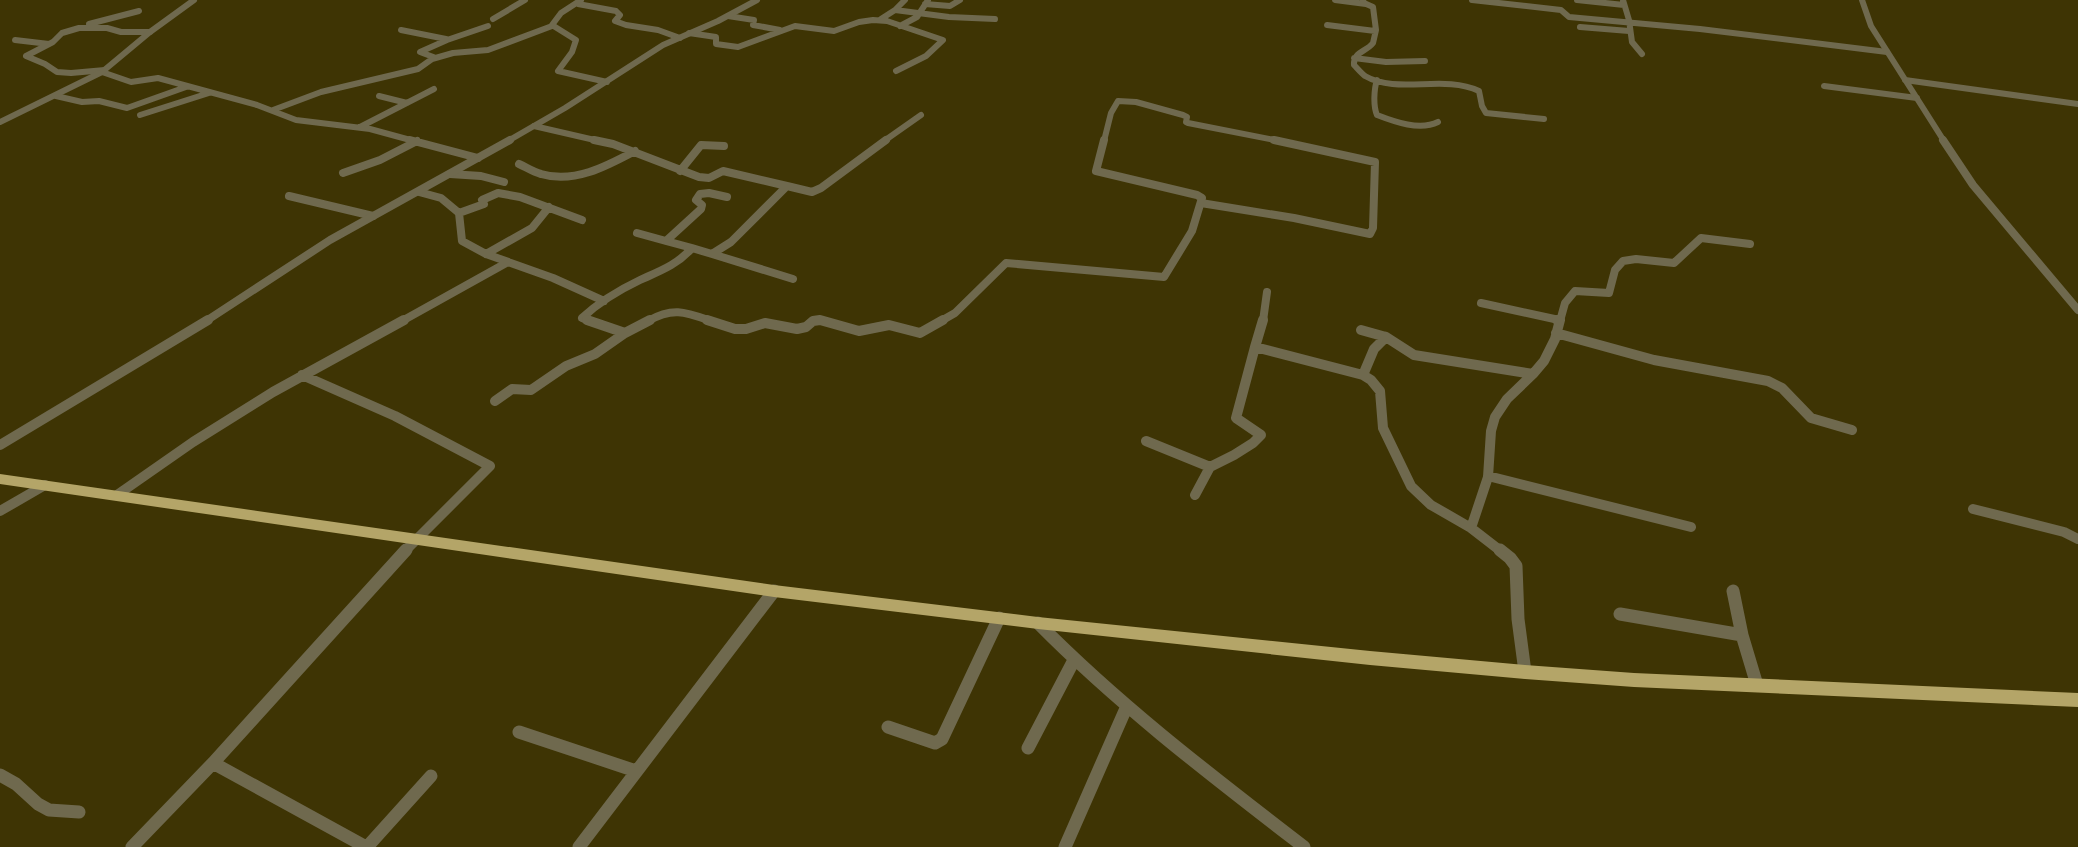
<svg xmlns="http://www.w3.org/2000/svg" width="2078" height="847" viewBox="0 0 2078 847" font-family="Raleway,sans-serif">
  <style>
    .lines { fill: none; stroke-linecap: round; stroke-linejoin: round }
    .minor-far3 { stroke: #6f694e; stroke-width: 6 }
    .minor-far2 { stroke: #6f694e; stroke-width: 8 }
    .minor-far1 { stroke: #6f694e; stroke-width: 10 }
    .minor { stroke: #6f694e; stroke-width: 13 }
    .tertiary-far2 { stroke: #6f694e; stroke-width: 6 }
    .tertiary-far1 { stroke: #6f694e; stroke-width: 8 }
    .tertiary { stroke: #6f694e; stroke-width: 10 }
    .trunk { fill: #b4a568; fill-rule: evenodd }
  </style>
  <rect width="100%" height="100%" fill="#3e3404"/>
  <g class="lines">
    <path class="minor-far3" d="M581,0l-20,13 -9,12 24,15 -4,12 -14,19 49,11
      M1335,0l31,4
      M1363,0l1,3 9,4 3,23 -3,13c-7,9 -20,9 -19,22 3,3 7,8 11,11 33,19 78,-2 114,15l3,15 4,7 58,6
      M1472,0l89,10 8,7 131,12 187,23
      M1577,0l47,5
      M1623,0l6,20 3,22 10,12
      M578,4l38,7 4,4 -5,6 11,4 32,5 22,8
      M925,4l25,2 10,-6
      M895,10l54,7 46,2
      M728,16l26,4 -1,5 27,5
      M493,19l32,-19
      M881,19l14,-9 10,-10
      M89,24l50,-13
      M1327,25l48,6
      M900,26l17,-9 11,-17
      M1580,27l49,4
      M401,30l45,9
      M689,33l27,4v7l22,3 57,-21 39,5 25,-9 14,-2 14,1 56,19 -17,16 -30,15
      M15,40l34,4
      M436,58l-16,-6 27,-12 41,-14
      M1354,58l32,4 39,-1
      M105,70l-34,3 -14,-1 -12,-8 -19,-8 27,-14 9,-9 17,-5h28l14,4h29
      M102,72l29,10 27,-4 99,27 39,15 74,9 44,12
      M1377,80c-3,9 -4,26 0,35 18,7 43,16 61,7
      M1905,80l173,24
      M1824,86l93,12
      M56,96l26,6 17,-1 28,7 59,-21
      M379,96l28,7
      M273,110l48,-18 97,-23 14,-10 21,-6 35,-3 64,-24
      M140,115l69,-22
      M534,126l65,15
      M360,127l74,-38
      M884,141l37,-26
      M1104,141l7,-28 7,-12 18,1 47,13 4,2 -1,5 2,1 92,18"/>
    <path class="minor-far2" d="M410,140l68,18
      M594,140l19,4 86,33 10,1 14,-7 64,15
      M519,164c7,3 14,8 22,10 33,10 66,-8 94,-23
      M680,171l21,-26 23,1
      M343,173l37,-13 37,-19
      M450,174l31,2 23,6
      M419,192l22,6 18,15 3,28 24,13 67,24 51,23
      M289,196l84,20
      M1201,203l93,15 76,16 3,-6 2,-66 -101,-22
      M459,213l25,-9 -2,-4 16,-7 22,4 62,23
      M637,233l29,8
      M692,248l-26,-7 35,-32 1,-4 -6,-5 4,-6 9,-1 18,4
      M486,254l46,-26 17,-21
      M712,254l81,25
      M1481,303l78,17
      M402,321l106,-59
      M590,321l-8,-3c17,-16 37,-28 58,-38 20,-9 37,-15 52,-32l20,6 19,-12 56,-56 25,6 9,-4 65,-48
      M648,321c25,-14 37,-9 63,0
      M814,321h9
      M941,321l14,-8 51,-50 158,14 28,-46 10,-33 -5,-3 -101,-24 8,-31
      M1263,321l4,-29
      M1560,321l5,-18 10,-12 34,2 6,-23 8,-9 13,-2 38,4 27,-25 49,6"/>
    <path class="minor-far1" d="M587,320l38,13 25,-13
      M707,320l28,9h11l19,-6 32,6 9,-2 7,-6 7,-1 39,11 30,-6 31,8 23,-13
      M1557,320h2
      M1361,330l25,7
      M1556,333l98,27 114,21 14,7 29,30 41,12
      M1255,347l8,-27
      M302,375l93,41 95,50 -86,86
      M1363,375l8,5 9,11 3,37 28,58 20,19 40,23
      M495,401l17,-12 19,1 35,-24 29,-12 30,-21
      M1146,441l64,26
      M1488,476l203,51
      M117,495l76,-53 80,-50 131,-72
      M1195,495l15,-28 24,-12 19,-12 8,-8 -25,-17 19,-71 108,28 11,-26 12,-12 28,18 119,19
      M1973,509l91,23 14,7
      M0,511l45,-26
      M1502,552l-31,-24 17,-51 3,-46 4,-14 12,-18 26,-25 11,-13 11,-22 5,-19"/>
    <path class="minor" d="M1500,550l10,8 6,8 2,53 7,53
      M1733,591l9,44 15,50
      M1620,614l122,21
      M1038,623c82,83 174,153 266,224
      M888,727l47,16 7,-4 57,-121
      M519,732l117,39
      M1028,748l46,-88
      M213,763l153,84
      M0,775l16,9 22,20 11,6 30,2
      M132,847l81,-84 193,-213
      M367,847l64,-71
      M579,847l195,-256
      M1065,847l62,-141"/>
    <path class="tertiary-far2" d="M1862,0l9,26 73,115
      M0,122l102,-50 48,-40 44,-32
      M508,141l57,-33 98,-63 55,-24 39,-21"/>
    <path class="tertiary-far1" d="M1943,140l30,45 105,125
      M206,321l124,-81 180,-100"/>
    <path class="tertiary" d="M0,445l208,-125"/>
    <path class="trunk" d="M0,474l774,111 264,32 332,34 155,14 109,8 444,20v14l-444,-20 -109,-8 -155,-14 -332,-36 -264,-32 -774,-113z"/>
  </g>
</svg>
